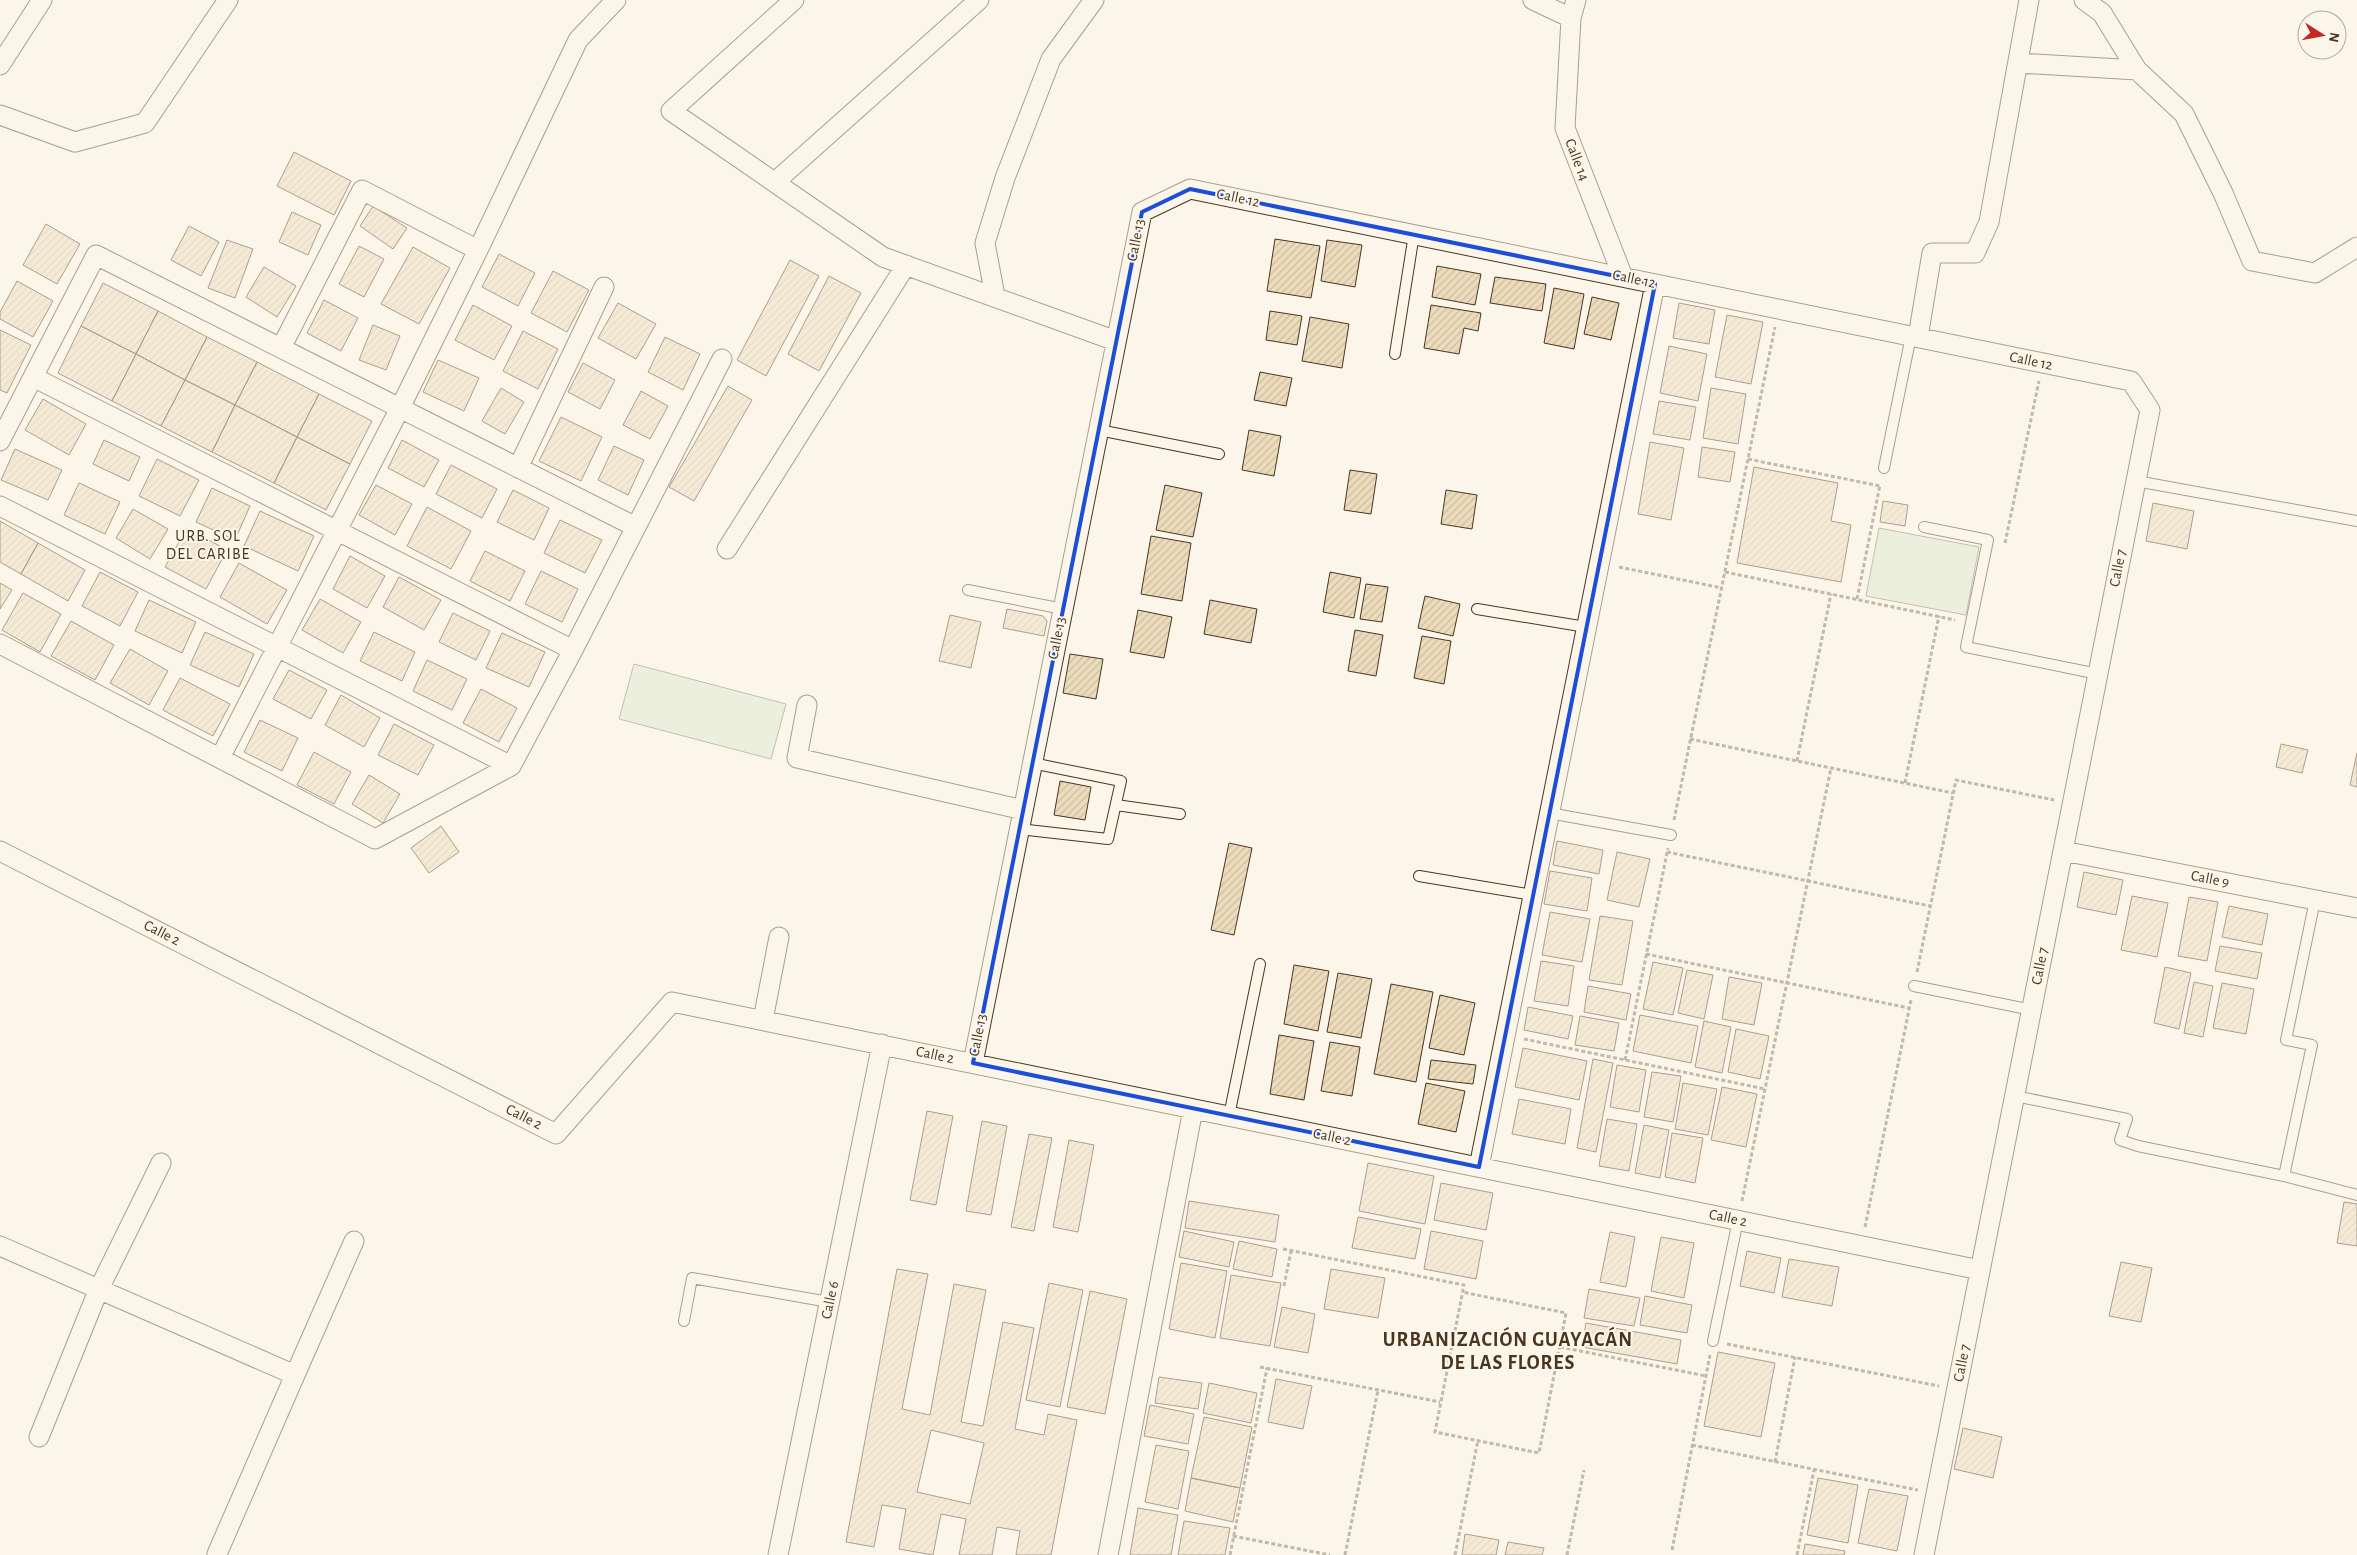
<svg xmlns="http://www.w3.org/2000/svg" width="2357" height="1555" viewBox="0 0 2357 1555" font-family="'Alegreya Sans',sans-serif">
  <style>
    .grass { fill: #dce7d0; stroke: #887966 }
    .building { fill: url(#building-hatch); stroke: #4a3520; fill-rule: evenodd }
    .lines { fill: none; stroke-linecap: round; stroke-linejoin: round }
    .lane-casing { stroke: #4a3520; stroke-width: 12 }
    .street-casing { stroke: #4a3520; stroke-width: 21 }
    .path { stroke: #7f6f5c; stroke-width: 3; stroke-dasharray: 4 2.5; stroke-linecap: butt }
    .lane { stroke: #fbf6e9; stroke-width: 10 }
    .street { stroke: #fbf6e9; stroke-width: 19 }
    .marked { fill: none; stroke: #1d4ed8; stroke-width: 4; stroke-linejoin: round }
    .labels { text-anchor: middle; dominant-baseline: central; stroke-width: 4; stroke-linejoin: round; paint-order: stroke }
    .street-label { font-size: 15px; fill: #4a3520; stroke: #fbf6e9 }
    .neighbourhood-label { font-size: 16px; letter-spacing: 1px; fill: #4a3520; stroke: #fbf6e9 }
    .district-label { font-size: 20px; font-weight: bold; letter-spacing: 1px; fill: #4a3520; stroke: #fbf6e9 }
  </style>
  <defs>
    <pattern id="building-hatch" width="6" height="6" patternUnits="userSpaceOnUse" patternTransform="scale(1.25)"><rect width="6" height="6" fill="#ecdcbc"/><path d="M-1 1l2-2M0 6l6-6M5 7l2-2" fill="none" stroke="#ccbda1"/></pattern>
  </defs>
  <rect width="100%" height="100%" fill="#fbf6e9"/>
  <path class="grass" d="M1879,528l100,19 -13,68 -100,-19z
    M634,664l152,40 -15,55 -152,-40z"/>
  <path class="building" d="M294,152l57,29 -17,34 -57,-29z
    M373,206l34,22 -14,21 -33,-23z
    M292,212l29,13 -13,30 -29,-13z
    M46,224l34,20 -23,40 -34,-19z
    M189,226l30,16 -18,34 -30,-16z
    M1275,239l45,7 -9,52 -44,-7z
    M227,240l26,9 -18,49 -27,-10z
    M1327,240l35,5 -7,42 -34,-6z
    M359,246l25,13 -20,38 -25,-13z
    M413,247l37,21 -31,56 -38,-20z
    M499,254l36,19 -17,33 -36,-19z
    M790,260l29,16 -53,100 -29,-16z
    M1437,266l44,8 -6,31 -43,-8z
    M264,267l32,19 -19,31 -31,-20z
    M553,271l36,19 -22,42 -36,-19z
    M829,276l32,17 -42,78 -31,-17z
    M1495,277l51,7 -4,27 -52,-8z
    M17,281l36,20 -20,36 -33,-18v-7z
    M103,283l55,28 -22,43 -55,-28z
    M1554,288l30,6 -10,55 -30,-6z
    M1592,297l27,6 -8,37 -27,-6z
    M324,300l34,18 -17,33 -34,-18z
    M618,303l38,21 -20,35 -38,-21z
    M1679,303l36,7 -6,34 -36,-6z
    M473,305l39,21 -18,34 -39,-20z
    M1431,305l50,8 -3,18 -14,-3 -5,26 -35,-6z
    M158,311l49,26 -22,43 -49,-26z
    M1270,311l32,5 -5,29 -31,-5z
    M1727,315l36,7 -12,62 -36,-7z
    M1310,317l39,7 -7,44 -40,-7z
    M373,325l27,11 -14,34 -27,-10z
    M81,326l55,28 -24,47 -54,-28z
    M0,330l31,15 -24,48 -7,-3z
    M523,331l35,18 -20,40 -35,-18z
    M207,337l50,25 -22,43 -50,-25z
    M665,337l35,17 -17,36 -35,-18z
    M1669,346l38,8 -9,47 -38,-8z
    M136,354l49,26 -24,46 -49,-25z
    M438,360l41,18 -15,33 -41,-19z
    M257,362l62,32 -22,43 -62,-32z
    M583,363l32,17 -15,29 -32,-17z
    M1260,372l32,6 -6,28 -32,-6z
    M185,380l50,25 -23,47 -51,-26z
    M728,386l24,14 -58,101 -25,-14z
    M501,388l23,14 -19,32 -23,-13z
    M1711,388l35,6 -8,50 -35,-6z
    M641,391l27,15 -18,33 -27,-14z
    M319,394l53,27 -22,43 -53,-27z
    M43,399l43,25 -17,31 -44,-25z
    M1659,401l37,6 -6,33 -37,-6z
    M235,405l62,32 -23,46 -62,-31z
    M561,417l41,20 -21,44 -42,-20z
    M1249,430l32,6 -7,40 -32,-6z
    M297,437l53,27 -24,46 -52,-27z
    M104,440l36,17 -11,24 -36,-17z
    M402,440l37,20 -15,27 -36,-19z
    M1650,442l34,6 -13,72 -33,-6z
    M614,446l30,14 -16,35 -30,-15z
    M1702,447l33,5 -5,30 -32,-5z
    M15,449l47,21 -14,30 -47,-20z
    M157,459l42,21 -19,36 -41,-20z
    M451,465l46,24 -15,29 -46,-24z
    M1754,467l84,16 -7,38 20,4 -10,57 -104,-19z
    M1350,470l27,4 -6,40 -27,-4z
    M79,483l41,19 -15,32 -41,-19z
    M376,485l36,19 -17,31 -36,-20z
    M1165,485l37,8 -9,44 -37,-7z
    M212,488l38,18 -15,34 -39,-18z
    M513,490l36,18 -15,32 -37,-18z
    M1446,490l31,5 -5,34 -31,-5z
    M1883,501l25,4 -3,21 -25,-4z
    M2153,503l41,8 -7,38 -41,-8z
    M427,507l44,24 -20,38 -44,-23z
    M133,509l35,20 -18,30 -34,-21z
    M260,511l54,25 -16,35 -54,-25z
    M560,520l42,20 -17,33 -41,-20z
    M0,521l38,22 -17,31 -21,-12z
    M187,528l40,22 -21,39 -41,-22z
    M1151,536l40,7 -9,58 -41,-7z
    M38,543l47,27 -17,31 -47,-27z
    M485,551l40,20 -15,30 -40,-20z
    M350,556l35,20 -18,32 -34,-19z
    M239,563l48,27 -20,34 -47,-27z
    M541,571l37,18 -16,33 -37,-18z
    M100,572l38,20 -18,34 -38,-20z
    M1330,572l31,6 -7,40 -31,-6z
    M399,577l42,23 -17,30 -41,-23z
    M0,583l12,7 -12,19z
    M1366,584l22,3 -6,35 -22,-3z
    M23,593l38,21 -21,38 -38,-22z
    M1425,596l35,8 -7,32 -35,-8z
    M320,599l41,23 -18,31 -41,-23z
    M149,600l47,22 -14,31 -47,-22z
    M1210,600l47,9 -6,34 -47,-9z
    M1007,609l36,7 4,5 -3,15 -41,-8z
    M1138,610l34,7 -8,41 -34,-6z
    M453,613l37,18 -14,29 -37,-18z
    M950,615l31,7 -10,46 -32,-7z
    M71,621l43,24 -19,35 -44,-24z
    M1355,630l28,5 -7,41 -28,-5z
    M205,632l49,22 -15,33 -49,-22z
    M374,632l41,20 -13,29 -42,-20z
    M502,633l43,19 -16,35 -43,-19z
    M1422,636l29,5 -7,43 -30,-6z
    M130,649l38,22 -19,34 -39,-22z
    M1070,654l33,5 -7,40 -33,-6z
    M427,660l40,19 -15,31 -39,-19z
    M289,670l38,20 -16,29 -38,-20z
    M180,678l50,26 -17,32 -50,-26z
    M481,689l36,19 -18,34 -36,-19z
    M341,695l39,23 -16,29 -39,-22z
    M260,720l38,18 -16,33 -38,-19z
    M394,724l40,21 -16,30 -40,-20z
    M2281,744l27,6 -6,23 -26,-6z
    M314,752l37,20 -17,32 -37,-19z
    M2357,753v34l-7,-2z
    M369,775l31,19 -17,29 -31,-19z
    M1060,781l31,6 -6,33 -31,-5z
    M441,826l18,26 -30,21 -18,-25z
    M1557,841l46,9 -4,24 -46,-9z
    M1229,843l23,5 -18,87 -23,-5z
    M1617,852l33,7 -11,48 -32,-7z
    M1550,871l42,7 -5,33 -43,-7z
    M2084,872l39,8 -7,35 -39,-8z
    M2132,896l36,7 -11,54 -36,-7z
    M2189,897l29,5 -11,59 -29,-5z
    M2229,906l39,8 -6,31 -40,-8z
    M1550,912l40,7 -8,43 -40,-7z
    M1600,916l33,5 -11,64 -33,-5z
    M2220,946l42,7 -5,26 -42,-8z
    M1541,961l33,5 -6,40 -34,-5z
    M1653,962l30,6 -10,47 -30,-6z
    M1294,965l35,6 -11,60 -34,-7z
    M2165,967l26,6 -12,56 -25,-6z
    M1687,970l26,5 -9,44 -26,-6z
    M1338,973l34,6 -11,59 -34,-6z
    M1729,977l33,6 -8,42 -32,-6z
    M2194,982l19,4 -10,51 -19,-4z
    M2222,983l32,6 -8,45 -33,-6z
    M1391,984l42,8 -17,90 -42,-8z
    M1588,986l43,8 -5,26 -42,-8z
    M1440,995l35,8 -11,52 -35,-7z
    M1528,1007l45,9 -5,23 -44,-9z
    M1640,1015l58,11 -7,37 -58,-12z
    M1580,1016l39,7 -5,28 -39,-6z
    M1704,1021l27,6 -9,46 -27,-6z
    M1736,1029l33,7 -9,43 -32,-7z
    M1279,1035l35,6 -10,59 -34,-6z
    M1330,1042l30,5 -8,49 -31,-5z
    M1523,1048l64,13 -8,39 -64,-13z
    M1593,1059l20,4 -17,89 -19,-4z
    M1431,1060l45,5 -3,19 -45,-5z
    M1617,1065l29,5 -7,42 -29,-5z
    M1652,1072l29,4 -8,46 -29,-5z
    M1426,1083l39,8 -9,41 -38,-8z
    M1683,1083l34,6 -9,46 -33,-6z
    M1722,1087l35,7 -11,53 -35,-7z
    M1519,1099l52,10 -6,35 -53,-10z
    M927,1111l26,5 -17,89 -26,-5z
    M1607,1119l30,5 -8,47 -30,-5z
    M982,1121l25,5 -16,89 -25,-4z
    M1644,1125l25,5 -9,48 -25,-5z
    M1672,1133l31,5 -8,45 -30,-6z
    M1029,1134l23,4 -18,93 -23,-4z
    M1069,1140l25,5 -16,87 -25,-5z
    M1368,1163l66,13 -9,48 -66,-13z
    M1441,1183l52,10 -7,37 -52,-10z
    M1189,1201l90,14 -4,27 -90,-14z
    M2344,1202l13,2v42l-20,-3z
    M1358,1217l63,12 -6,30 -63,-11z
    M1184,1231l50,11 -5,25 -50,-10z
    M1431,1231l52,10 -7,38 -52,-10z
    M1610,1232l25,5 -9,50 -26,-5z
    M1661,1237l33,6 -10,55 -33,-7z
    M1239,1241l38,8 -5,28 -39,-8z
    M1747,1251l34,7 -7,35 -34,-7z
    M1789,1259l50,8 -7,39 -50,-9z
    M2121,1262l31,6 -11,54 -32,-6z
    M1181,1263l46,8 -12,67 -46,-9z
    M897,1269l31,5 -26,135 28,6 24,-131 32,6 -25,132 22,4 20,-104 31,6 -19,101 29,6 4,-21 29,6 -26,135h-35l4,-24 -23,-4 -5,28h-33l7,-36 -25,-5 -8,41 -34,-6 7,-40 -24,-4 -8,42 -28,-5zM931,1430l53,13 -14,61 -53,-12z
    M1331,1269l54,9 -7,40 -54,-9z
    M1231,1275l50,8 -11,63 -50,-8z
    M1049,1283l34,7 -23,117 -34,-7z
    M1589,1289l51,9 -6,28 -50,-8z
    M1090,1291l37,8 -22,115 -38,-7z
    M1645,1296l47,9 -5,28 -47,-8z
    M1282,1307l33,7 -7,39 -34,-6z
    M1586,1323l95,17 -4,24 -95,-17z
    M1718,1352l57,11 -14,74 -57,-11z
    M1159,1377l43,6 -4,26 -43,-6z
    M1276,1379l36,7 -9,43 -35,-7z
    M1209,1383l48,10 -6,30 -48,-10z
    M1150,1405l44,9 -6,30 -44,-8z
    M1204,1417l48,10 -12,61 -49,-10z
    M1963,1428l39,9 -9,41 -39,-9z
    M1156,1445l33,6 -11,58 -33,-7z
    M1191,1478l49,10 -7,34 -48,-11z
    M1818,1478l40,7 -10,58 -41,-8z
    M1869,1489l39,7 -11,55 -39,-8z
    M1138,1508l40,7 -7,40h-41z
    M1184,1521l46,7 -5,27h-47z
    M1465,1534l34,6 -3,15h-34z
    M1508,1542l36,6 -2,7h-37z
    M1805,1544l40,7 -1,4h-41z"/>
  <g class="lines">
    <g class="lane-casing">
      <path id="lane" d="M1395,354l19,-120
        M1099,430l120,24
        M1884,468l27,-132
        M2136,481l221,40
        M1924,527l64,13 -22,107 132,27
        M968,590l95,19
        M1477,609l109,18
        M1116,805l64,9
        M1549,813l122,22
        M1019,829l89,10 13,-58 -89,-18
        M1419,876l114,19
        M1914,986l118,24
        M2015,1096l112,23 -7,21 18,6 146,30 73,19
        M1229,1116l31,-152
        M2284,1176l28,-131 -26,-5 29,-140
        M684,1321l8,-43 137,24
        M1713,1341l25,-121"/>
    </g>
    <g class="street-casing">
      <path id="street" d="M794,0l-123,111 212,146 233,84
        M1533,0l38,18 -6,110 58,149
        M2084,0l18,13 35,57 47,44 39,79 29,68 63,12 42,-26
        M1571,18l5,-18
        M2018,63l119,7
        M0,65l42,-65
        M0,115l75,27 70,-19 83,-123
        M775,182l204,-182
        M995,296l-10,-53 20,-65 46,-119 43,-59
        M1918,337l14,-84h43l14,-31 40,-222
        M281,348l81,-158 116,60
        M33,377l540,273
        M0,441l96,-186 540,272
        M518,468l86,-181
        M0,506l511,260
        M727,549l179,-284
        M0,644l375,195 136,-73 62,-116 149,-291
        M807,705l-10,53 226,52
        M220,758l180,-350 78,-158 100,-210 38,-40
        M0,851l556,283 116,-132 1308,268
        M2063,851l294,57
        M763,1020l16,-83
        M973,1063l169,-851 48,-23 941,192 19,29 -226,1145
        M1479,1167l176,-883
        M0,1246l295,129 -78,179
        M295,1375l59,-134
        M39,1437l59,-146 63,-128
        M778,1555l104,-511
        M1108,1555l85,-446"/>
    </g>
    <path class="path" d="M1748,459l132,27
      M2005,543l34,-162
      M1619,567l103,21
      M1725,572l230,48
      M1857,599l23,-114
      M1690,739l263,54
      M1797,761l34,-167
      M1905,783l34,-167
      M1674,820l101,-493
      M1667,852l263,54
      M1646,954l263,54
      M1917,972l39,-192 98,20
      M1524,1039l241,50
      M1625,1060l43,-212
      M1742,1201l89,-433
      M1865,1227l46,-227
      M1283,1249l181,36 -29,147 104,21 27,-140 -104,-21
      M1284,1286l7,-35
      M1727,1344l212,42
      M1560,1347l146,29
      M1260,1367l180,35
      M1692,1445l226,45
      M1775,1462l20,-105
      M1233,1536l97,19
      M1672,1550l38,-195
      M1230,1555l37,-187
      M1345,1555l33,-165
      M1455,1555l23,-115
      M1567,1555l17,-85
      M1797,1555l17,-85"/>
    <use href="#lane" class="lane"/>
    <use href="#street" class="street"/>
  </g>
  <path d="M0 0H2357V1555H0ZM1190,189l465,95 -176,883 -506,-104 169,-851z" fill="#fbf6e9" fill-opacity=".55" fill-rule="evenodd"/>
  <path class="marked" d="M1190,189l465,95 -176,883 -506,-104 169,-851z"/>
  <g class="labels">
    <g class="street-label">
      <text transform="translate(1577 160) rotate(69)">Calle 14</text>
      <text transform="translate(1238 198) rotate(12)">Calle 12</text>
      <text transform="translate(1136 240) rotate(-79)">Calle 13</text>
      <text transform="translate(1634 279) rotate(12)">Calle 12</text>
      <text transform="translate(2031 361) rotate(12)">Calle 12</text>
      <text transform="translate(2118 568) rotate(-79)">Calle 7</text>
      <text transform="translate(1057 638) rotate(-79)">Calle 13</text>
      <text transform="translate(2210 879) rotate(11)">Calle 9</text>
      <text transform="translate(162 933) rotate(27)">Calle 2</text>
      <text transform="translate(2040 966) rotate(-79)">Calle 7</text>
      <text transform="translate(978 1035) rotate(-79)">Calle 13</text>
      <text transform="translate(935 1055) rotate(12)">Calle 2</text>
      <text transform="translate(524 1117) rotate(27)">Calle 2</text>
      <text transform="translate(1332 1137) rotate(12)">Calle 2</text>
      <text transform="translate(1728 1218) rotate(12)">Calle 2</text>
      <text transform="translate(830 1300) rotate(-78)">Calle 6</text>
      <text transform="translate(1962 1363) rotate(-79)">Calle 7</text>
    </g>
    <g class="neighbourhood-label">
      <text x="208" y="536">URB. SOL<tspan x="208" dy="18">DEL CARIBE</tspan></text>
    </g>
    <g class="district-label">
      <text x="1508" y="1340">URBANIZACIÓN GUAYACÁN<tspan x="1508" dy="23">DE LAS FLORES</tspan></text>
    </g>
  </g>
  <g transform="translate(2322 35) rotate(101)"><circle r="24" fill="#fbf6e9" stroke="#b4a999"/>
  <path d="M0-4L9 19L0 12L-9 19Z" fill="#c62828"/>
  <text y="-8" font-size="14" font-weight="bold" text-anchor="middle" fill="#4a3520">N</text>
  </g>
</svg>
